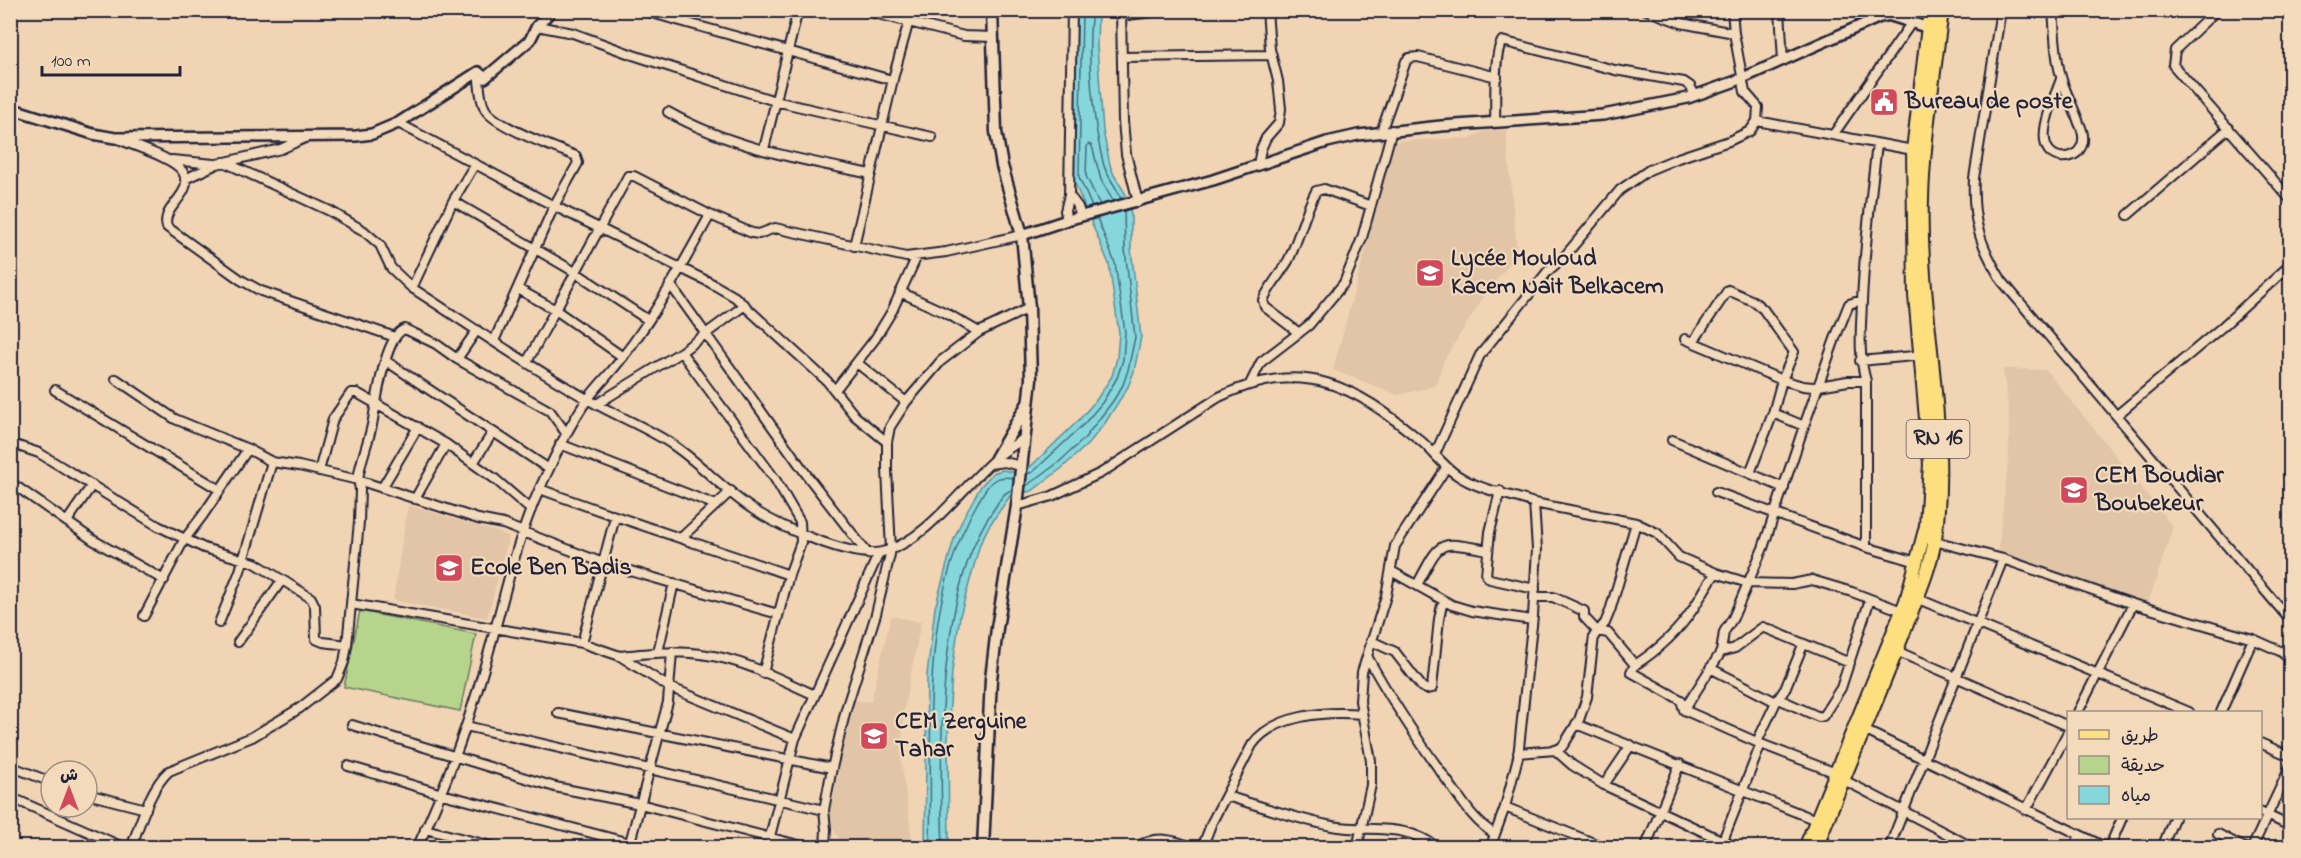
<svg xmlns="http://www.w3.org/2000/svg" width="2301" height="858" viewBox="0 0 2301 858" font-family="'Indie Flower','Playpen Sans Arabic',sans-serif">
  <style>
    .built { fill: #e2c4a6 }
    .green { fill: #b7d48c; stroke: #6c7b64; stroke-width: 1.5 }
    .water { fill: #85d7dc; stroke: #5d8f9c; stroke-width: 1.5 }
    .lines { fill: none; stroke-linecap: round; stroke-linejoin: round }
    .shore { stroke: #4a6a7b; stroke-width: 1.5 }
    .minor-casing { stroke: #22223b; stroke-width: 12 }
    .tertiary-casing { stroke: #22223b; stroke-width: 14 }
    .secondary-casing { stroke: #22223b; stroke-width: 15 }
    .primary-casing { stroke: #22223b; stroke-width: 16 }
    .minor { stroke: #f2daba; stroke-width: 8 }
    .tertiary { stroke: #f2daba; stroke-width: 9 }
    .secondary { stroke: #f2daba; stroke-width: 10 }
    .primary { stroke: #fddf80; stroke-width: 12 }
    .labels { text-anchor: middle; dominant-baseline: central; stroke-width: 4.5; stroke-linejoin: round; paint-order: stroke }
    .shield { fill: #f2daba; stroke: #605961; stroke-width: 1.5 }
    .shield-label { font-size: 22px; font-weight: bold; fill: #22223b }
    .poi-label { font-size: 24px; font-weight: bold; fill: #22223b; stroke: #f2daba; text-anchor: start }
  </style>
  <rect width="100%" height="100%" fill="#f0d4b3"/>
  <filter id="ink" filterUnits="userSpaceOnUse"><feTurbulence type="fractalNoise" baseFrequency=".0167" numOctaves="2"/><feDisplacementMap in="SourceGraphic" scale="12" xChannelSelector="R" yChannelSelector="G"/><feConvolveMatrix kernelMatrix="1 2 1 2 8 2 1 2 1" color-interpolation-filters="sRGB"/></filter>
  <g filter="url(#ink)">
    <path class="built" d="M1506,130l11,124 -31,39 -42,67 -9,26 -37,9 -65,-25 62,-229 76,-3 14,-7z
      M2003,369l43,1 127,157 -25,76 -150,-49 11,-100v-41z
      M408,505l101,31 -22,82 -94,-18z
      M891,616l30,6 -17,86 -3,51 12,88h-69l-15,-26 20,-108 3,-13 19,2z"/>
    <path class="green" d="M360,611l116,23 -16,77 -116,-24z"/>
    <path class="water" d="M1076,11h22l-1,35 6,85 7,34 4,10 11,18 6,21v34l10,89 -7,34 -6,16 -23,36 -16,20 -27,25 -30,23 -22,5 -21,30 -9,18 -20,72 -8,55 -4,66 1,110 -24,1 2,-173 8,-67 19,-69 10,-23 17,-30 12,-13 9,-3 11,2 17,-5 49,-47 18,-21 15,-23 5,-18 2,-25 -10,-69 -36,-85z"/>
    <g class="lines">
      <path class="shore" d="M1082,10l-3,167 13,30
        M1092,10c-6,43 1,115 12,156 4,12 13,21 17,33
        M1100,205l-14,-29 1,-30 2,-2 3,2 9,34 12,21
        M1027,474l6,-2 51,-48 18,-21 15,-25 6,-18 2,-28 -10,-69 -18,-45
        M1026,486l32,-23 26,-24 29,-38 10,-16 5,-15 7,-33 -10,-88 -1,-38
        M930,848c3,-114 -12,-241 47,-344 10,-17 14,-30 36,-26
        M943,848c-4,-96 -6,-260 51,-339 5,-7 9,-17 18,-19"/>
      <g class="minor-casing">
        <path id="minor" d="M641,10l251,70
          M862,10l102,26 29,1
          M1121,10l2,111 3,33 12,48
          M1732,10l2,23
          M1780,10l3,51
          M2001,10l-27,168c-2,43 6,67 28,103l288,339
          M2053,10c2,23 2,48 9,70 4,14 12,28 17,43 4,8 7,17 1,26 -4,7 -13,9 -20,8 -32,-7 -5,-60 1,-78
          M2217,10l-42,40 -2,15 117,134
          M1120,16l49,-6
          M537,26l36,7 60,22 142,46 157,36
          M1122,57l150,-2
          M478,72c2,11 1,26 7,37 9,17 71,39 91,47l2,7 -24,43 -60,135
          M668,112c61,35 134,48 203,62
          M1757,121l156,29
          M1495,122c1,-18 -2,-67 7,-81l113,29 69,12 6,4 5,9
          M398,123l156,83 155,76 26,15 92,84 28,35 32,26
          M1381,132l25,-71 3,-3 9,-1 79,20
          M1833,135l79,-113
          M116,138c17,8 59,20 67,34 13,23 -23,34 -16,55l74,53 20,11 134,46
          M764,149l34,-139
          M172,160l42,4
          M224,162l106,49 34,20 16,14 11,23 21,20c59,38 116,78 177,112 27,16 58,27 84,45 28,19 54,48 81,65 26,17 98,49 128,42 44,-10 81,-66 114,-94 9,-8 20,-14 30,-21
          M1258,165l3,-16 5,-11 13,-15 2,-14 -3,-28 -8,-32 -3,-39
          M185,179l32,-15 64,-15 26,-12
          M1069,195l9,12 3,9
          M453,201l122,71 73,48
          M2128,215l101,-87
          M1067,220l-2,-9 4,-16 3,-185
          M854,246l40,-171 18,-65
          M670,284l139,194 59,76
          M412,288l41,-87 22,-37
          M518,289l36,20 69,48
          M900,292l46,21 33,19
          M1299,333l-34,-26 -2,-7c7,-14 17,-26 25,-39 11,-22 16,-47 28,-70l8,-2 47,17
          M1685,339l97,41 21,6 10,1 35,-6h18
          M1693,342l35,-52 25,11 10,8 31,43 -12,28 -9,33 31,13 32,-90 13,-32 13,-4
          M681,352l94,127 25,43 1,20 -12,33 -26,98
          M457,359l20,-29
          M386,361l163,108
          M1860,361l64,-6
          M527,362l101,-186h6l76,39
          M857,363l49,39
          M116,379l59,40 73,30 24,13 27,4 59,14c2,-19 10,-36 14,-55 4,-19 12,-90 33,-96l31,15 21,15 93,52 16,22
          M1250,384l11,-22 48,-37 35,-42 18,-45 30,-108
          M55,390l165,100
          M835,390l40,-51 17,-28 25,-55
          M597,404l84,-52 64,-47
          M2117,415l105,-88 68,-62
          M1672,440l112,48
          M560,444l156,61
          M18,446l21,7 119,73 46,22 51,15 56,35 4,8 1,33 7,3 24,3
          M1435,454l45,-99 68,-84 16,-14 56,-67 29,-20 29,-12 51,-17 21,-10 7,-10 1,-14 -13,-15 -11,-59 -53,-10 -35,-13
          M473,463l20,-31
          M990,464l14,-2 17,4
          M319,471l14,-52 18,-26h6l89,51 49,35 36,31
          M1750,473l23,-60
          M358,480l120,39 25,5 100,39 175,51
          M10,482l83,58 71,40
          M382,488l36,-61
          M540,489c82,31 166,57 249,86
          M1500,491l-10,41 -4,43 4,4 45,10
          M1716,492l150,55 51,15
          M415,499l31,-55
          M1534,503l102,20 21,10 22,24 37,16 32,10 44,1 20,-4 40,12 50,19
          M1017,506l35,-10 49,-23 118,-76c85,-40 135,-12 202,44 13,11 22,25 36,34 22,15 52,19 77,28l3,46 -4,67 -15,141 -13,50 -15,41
          M68,520l24,-35
          M682,537l49,-46
          M1923,538l80,21 130,45 120,35 27,12 10,8
          M1866,547v-166c-8,-27 -5,-51 -4,-79 2,-53 9,-106 15,-158
          M1391,571l61,34 20,6 60,9
          M1417,585c25,-46 19,-44 71,-35
          M1534,597h19l31,14v6l13,14 11,2 27,32 -4,7 50,28 3,10 77,34 75,29 8,7 130,68
          M1916,598l273,114
          M351,604l231,39 38,13 49,31 126,52
          M144,616l40,-76 19,-25 45,-66
          M219,623l21,-52 32,-109
          M1371,641l24,11 27,35 4,2 6,-1 7,-69 4,-19
          M238,642l44,-62
          M582,643l33,-126
          M1894,650l174,76
          M658,652l16,-69
          M1721,652l14,-4 28,-21 87,36
          M620,656c29,-3 58,-6 87,-1 37,5 74,25 108,40
          M1367,656c24,44 52,86 82,127 13,18 26,40 46,51
          M1635,665c23,-15 43,-33 58,-56 8,-12 14,-25 23,-36
          M1710,668l66,34
          M1779,699l40,18 4,-1 18,-28 29,-89
          M1684,710l37,-58 3,-20 9,-14 30,-70 41,-122
          M2078,712l55,-108
          M2221,712l32,-73
          M558,713l274,55
          M1576,724l240,96
          M352,725l203,62 85,17 170,44
          M466,726l358,84
          M1862,729l245,119
          M1757,742l19,-40 9,-13 18,-44
          M2260,743l30,13
          M1555,750l17,15 32,20 134,63
          M1518,753l37,-3 7,-3 4,-6 13,-21 8,-23 7,-61 11,-13 5,-12 26,-88
          M10,766l41,16
          M348,766l94,28 207,54
          M1604,785l27,-40
          M87,794l59,15
          M1226,796c35,10 70,23 106,30 39,7 71,-5 106,22
          M10,797l115,51
          M1505,807l101,41
          M2026,810l42,-78
          M2260,812l30,14
          M425,829l74,19
          M2218,834l27,14
          M1819,840l15,8
          M361,846l4,2
          M629,846l39,-144 4,-50
          M131,848c9,-24 19,-60 38,-77l83,-34 48,-29 37,-29 7,-17 3,-17 12,-123 1,-33 -2,-9
          M417,848c28,-60 50,-120 68,-183 18,-60 29,-120 55,-177 14,-30 28,-61 47,-88 11,-15 24,-27 35,-42 34,-44 61,-94 88,-143l42,18 7,1 16,-6 131,29 40,-5 76,-17
          M767,848l28,-109 84,-186
          M825,848l1,-19 -2,-19 8,-42 14,-59 30,-95 15,-64 -4,-80v-28l3,-15 16,-25 35,-41 38,-29 50,-24
          M1136,848c19,-14 38,-8 58,0
          M1202,848l10,-26 40,-77c22,-31 75,-34 110,-31
          M1357,848l14,-63v-24l-11,-60 2,-29 24,-76 9,-50 51,-78
          M1645,848l35,-84
          M1720,848l41,-104
          M1889,848l114,-289
          M2074,848l6,-13
          M2109,848l13,-30
          M2162,848l12,-30
          M2252,848l38,-81"/>
      </g>
      <g class="tertiary-casing">
        <path id="tertiary" d="M1891,16l41,13
          M10,108l83,26 22,4 241,-2 16,-2 26,-11 80,-51 7,6 45,-38 7,-14 15,-16
          M1022,235l45,-15 146,-40 114,-38 31,-7 83,-9 162,-11 85,-17 48,-17 144,-64 37,-7"/>
      </g>
      <g class="secondary-casing">
        <path id="secondary" d="M996,458l32,-55
          M983,848l8,-169 6,-51 20,-122 14,-127 -2,-71 -7,-73 -20,-69 -6,-34 -4,-122"/>
      </g>
      <g class="primary-casing">
        <path id="primary" d="M1897,13l5,-3
          M1805,848l101,-247 20,-75 4,-62 -15,-169 -2,-145 17,-140
          M1816,848c28,-74 61,-145 89,-219 11,-29 25,-59 30,-90 13,-93 -7,-187 -12,-280 -6,-84 9,-166 19,-249"/>
      </g>
      <use href="#minor" class="minor"/>
      <use href="#tertiary" class="tertiary"/>
      <use href="#secondary" class="secondary"/>
      <use href="#primary" class="primary"/>
    </g>
  </g>
  <defs>
    <g id="civic-square" transform="scale(1.5)"><rect x="-9" y="-9" width="18" height="18" rx="4" fill="#d1495b" stroke="#f2daba"/><path d="M-.6-6.5H3V-4.5H.6V-3L4-1V1h2V6H-6V1h2V-1L-.6-3ZM-1.2 2.5V6h2.4V2.5Z" fill="#fff"/></g>
    <g id="school-square" transform="scale(1.5)"><rect x="-9" y="-9" width="18" height="18" rx="4" fill="#d1495b" stroke="#f2daba"/><path d="M0-5L7-2L0 1L-7-2ZM-4 1L0 2.5L4 1V4Q0 6-4 4Z" fill="#fff"/></g>
  </defs>
  <g fill-rule="evenodd">
    <use href="#civic-square" x="1884" y="102"/>
    <use href="#school-square" x="1430" y="273"/>
    <use href="#school-square" x="2074" y="490"/>
    <use href="#school-square" x="449" y="568"/>
    <use href="#school-square" x="874" y="736"/>
  </g>
  <g class="labels">
    <rect class="shield" x="1906.5" y="420" width="63" height="38" rx="4.5"/>
    <g class="shield-label">
      <text x="1938" y="439">RN 16</text>
    </g>
    <g class="poi-label">
      <text x="1905" y="102">Bureau de poste</text>
      <text x="1451" y="259">Lycée Mouloud<tspan x="1451" dy="28">Kacem Nait Belkacem</tspan></text>
      <text x="2095" y="476">CEM Boudiar<tspan x="2095" dy="28">Boubekeur</tspan></text>
      <text x="470" y="568">Ecole Ben Badis</text>
      <text x="895" y="722">CEM Zerguine<tspan x="895" dy="28">Tahar</tspan></text>
    </g>
  </g>
  <rect width="2301" height="858" fill="none" stroke="#f2daba" stroke-width="36"/>
  <rect x="18" y="18" width="2265" height="822" fill="none" stroke="#22223b" stroke-width="2" filter="url(#ink)"/>
  <rect x="2067" y="711" width="195" height="108" fill="#f2daba" stroke="#9f9087" stroke-width="1.5"/>
  <rect x="2079" y="730" width="30" height="9" fill="#fddf80" stroke="#9f9087" stroke-width="1.5"/>
  <text x="2121" y="741" font-size="18" fill="#22223b">طريق</text>
  <rect x="2079" y="756" width="30" height="18" fill="#b7d48c" stroke="#9f9087" stroke-width="1.5"/>
  <text x="2121" y="771" font-size="18" fill="#22223b">حديقة</text>
  <rect x="2079" y="786" width="30" height="18" fill="#85d7dc" stroke="#9f9087" stroke-width="1.5"/>
  <text x="2121" y="801" font-size="18" fill="#22223b">مياه</text>
  <g transform="translate(69 789)"><circle r="28" fill="#f2daba" stroke="#9f9087" stroke-width="1.5"/>
  <path d="M0-4.5L10 22L0 15L-10 22Z" fill="#d1495b"/>
  <text y="-9" font-size="16" font-weight="bold" text-anchor="middle" fill="#22223b">ش</text>
  </g>
  <path d="M42 66v9h138v-9" fill="none" stroke="#22223b" stroke-width="3"/>
  <text x="51" y="66" font-size="18" fill="#22223b" stroke="#f2daba" stroke-width="4.5" paint-order="stroke">100 m</text>
</svg>
